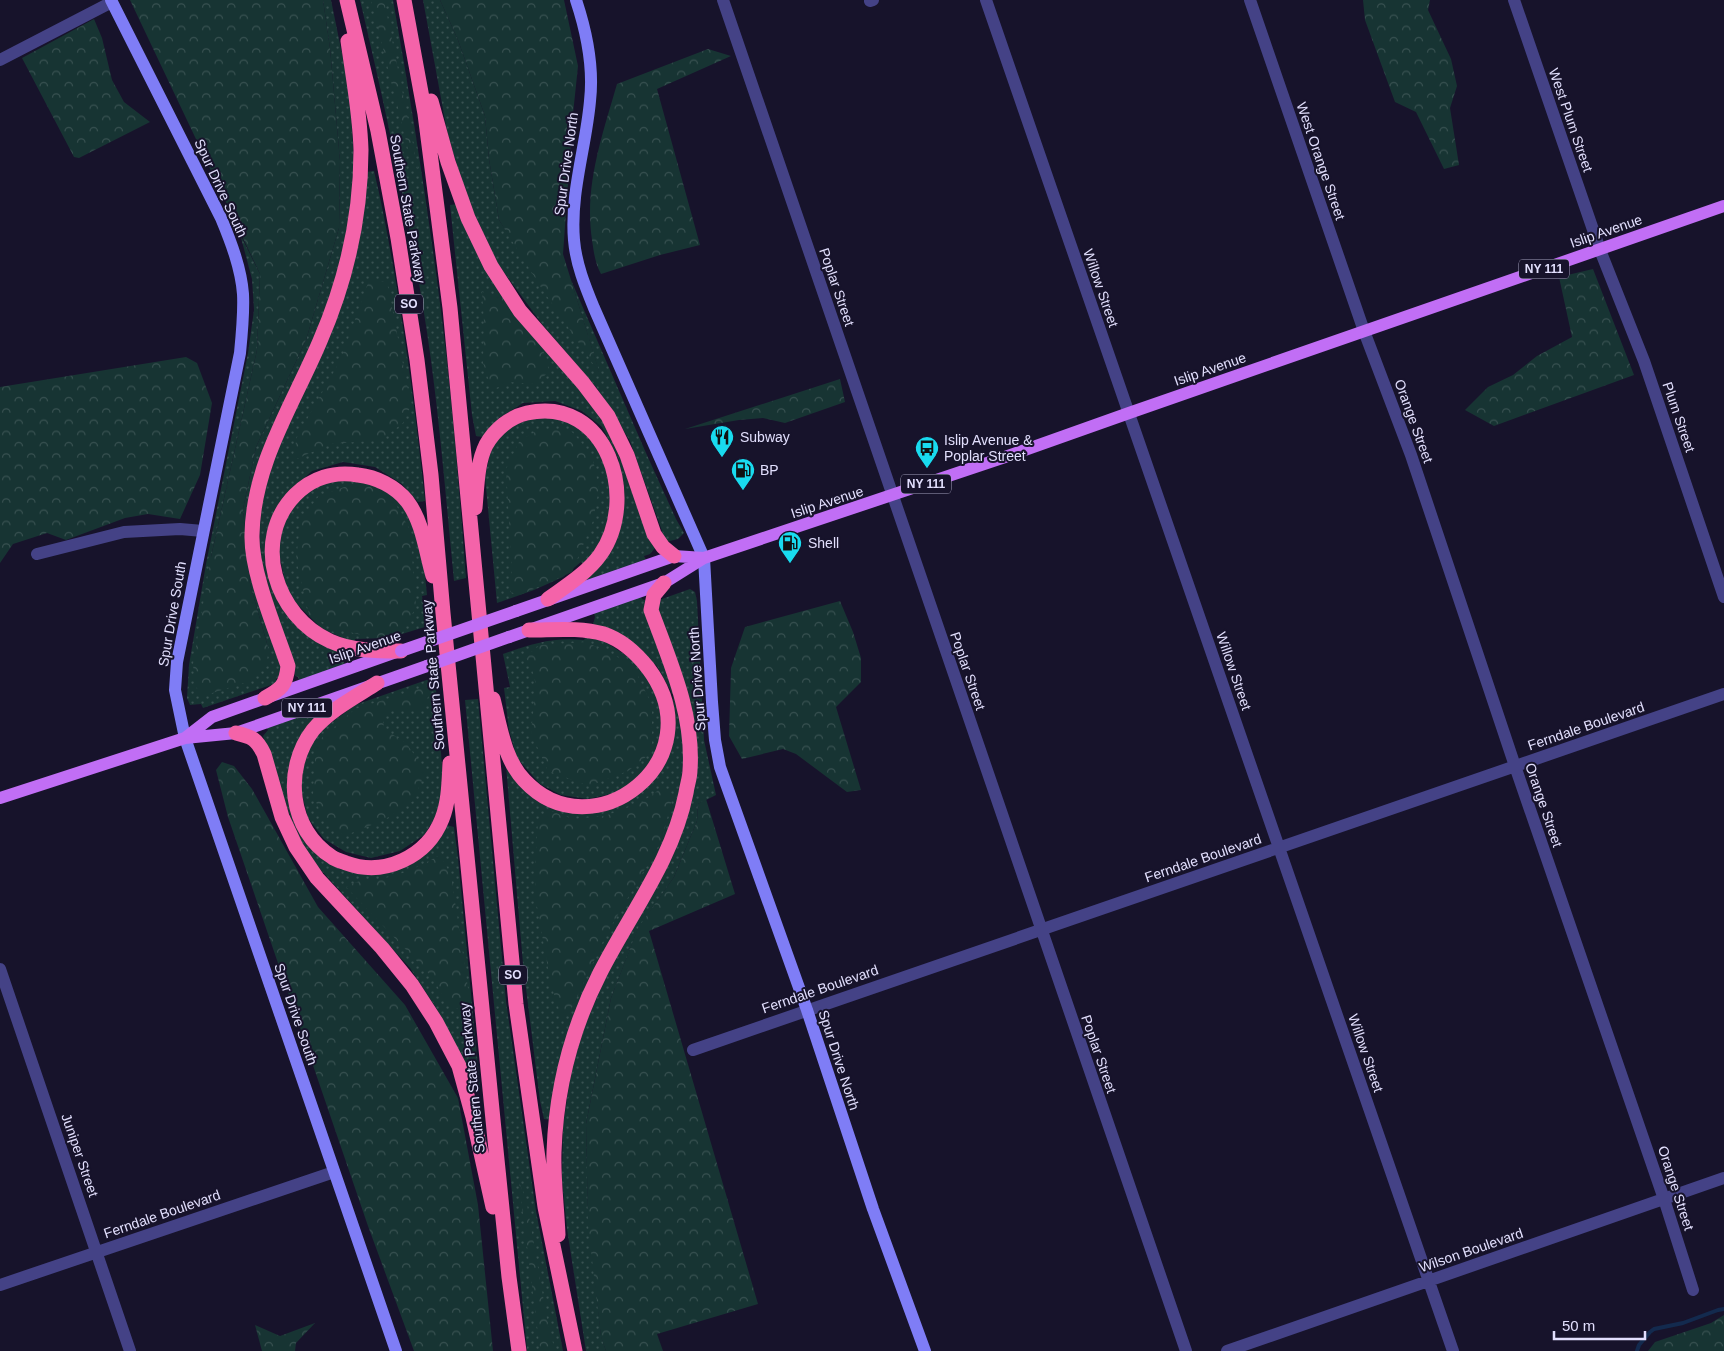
<svg xmlns="http://www.w3.org/2000/svg" width="1724" height="1351" viewBox="0 0 1724 1351" font-family="Helvetica,sans-serif">
  <style>
    .grass { fill: url(#grass-dots) }
    .forest { fill: url(#forest-crowns) }
    .lines { fill: none; stroke-linecap: round; stroke-linejoin: round }
    .stream { stroke: #132a4e; stroke-width: 4 }
    .street { stroke: #444286; stroke-width: 12 }
    .secondary { stroke: #7f7df6; stroke-width: 12 }
    .primary { stroke: #c16ef5; stroke-width: 12 }
    .highway { stroke: #f463a9; stroke-width: 15 }
    .primary-bridge { stroke: #c16ef5; stroke-width: 12 }
    .labels { text-anchor: middle; dominant-baseline: central; stroke-width: 4; stroke-linejoin: round; paint-order: stroke }
    .shield { fill: #17132b; stroke: #a5a2be; stroke-width: 1 }
    .shield-label { font-size: 12px; font-weight: bold; fill: #e2dffd }
    .street-label { font-size: 14px; fill: #e2dffd; stroke: #17132b }
    .poi-label { font-size: 14px; fill: #e2dffd; stroke: #17132b; text-anchor: start }
  </style>
  <defs>
    <pattern id="grass-dots" width="8" height="8" patternUnits="userSpaceOnUse" patternTransform="scale(1.25)"><rect width="8" height="8" fill="#173433"/><path d="M2 2h.1M6 6h.1" fill="none" stroke="#385151" stroke-width="1.8" stroke-linecap="round"/></pattern>
    <pattern id="forest-crowns" width="20" height="18" patternUnits="userSpaceOnUse" patternTransform="scale(1.25)"><rect width="20" height="18" fill="#173433"/><path d="M2 6a3 3 0 1 1 6 0M12 15a3 3 0 1 1 6 0" fill="none" stroke="#385151"/></pattern>
  </defs>
  <rect width="100%" height="100%" fill="#17132b"/>
  <path class="grass" d="M323,0h8l19,93 4,72 -5,63 -20,76 -80,195 35,175 -8,5 1,4 -74,25 -2,-4 -11,1 -3,-7 2,-33 17,-101 42,-211 6,-43 -2,-31 -12,-45 20,40 -3,76 -46,207 57,90 -18,-63 -7,-75 13,-62 50,-107 33,-112 1,-67 -10,-113z
    M360,0h33c18,101 34,202 47,303 12,92 19,184 26,275l-12,3c-9,-91 -16,-184 -31,-274 -17,-103 -39,-205 -63,-307z
    M423,0h17l18,40 27,76 4,43 10,61 100,152 -28,-92 75,173 30,66 8,14 -6,6 -12,3 -36,-101 -33,-53 -55,-64 -44,-60 -32,-68 -19,-65z
    M374,171c8,33 14,66 20,100 13,77 23,153 31,230l-7,1 -16,-18 -27,-17 -32,-5 -31,9 -29,26 -14,30 6,62 70,63 -2,6 2,8 -46,16 -1,-5 -3,-1v-8l-29,-85 -6,-32 -1,-36 10,-47 63,-139 34,-157z
    M458,204l11,30 143,198 43,116 -5,6 -6,2 2,4 -78,29 33,-26 16,-23 6,-26 1,-28 -6,-28 -16,-31 -20,-16 -27,-10 -32,2 -24,15 -16,19 -7,-1 -4,-21 -22,-210z
    M549,413c9,3 21,5 29,10 39,28 40,80 22,121 -4,7 -11,14 -16,21l-3,-3 -18,15 -29,13 -37,13 -12,-126 6,-28 15,-21z
    M336,477l31,1 28,15 18,25 9,28 5,49 -5,1 6,30 -39,12 -34,1 -1,4 -33,-15 -33,-33 -10,-46 7,-34 23,-27z
    M690,589l5,3 2,9 7,139 12,55 -18,9 -1,17 -23,56 -36,52 -27,69 -25,126 2,88 13,124 5,15h-20l-19,-122 -5,-50 1,-53 8,-54 13,-45 113,-259 -39,-159 1,-9z
    M640,595l2,4 5,2 30,93 7,38 -2,52 -7,37 -18,39 -54,94 -51,166 -8,-1 -4,-18 -17,-137 -17,-198 19,19 69,25 26,-5 25,-19 20,-23 10,-34 -2,-34 -16,-29 -32,-29 -32,-12 2,-8 -1,-4z
    M587,635l17,6 32,21 20,27 7,31 -6,31 -17,27 -25,15 -27,6 -27,-4 -21,-11 -23,-26 -8,-28 -5,-42 6,-1 -7,-33c29,-10 49,-17 81,-14z
    M435,677l9,114 -6,22 -14,22 -24,16 -29,7 -25,-6 -22,-13 -16,-21 -8,-31 4,-24 10,-26 13,-17 4,3 24,-18z
    M478,699l28,302 30,210 27,140h-36v-1l-62,-650z
    M318,707l3,6 -18,19 -11,27 -3,25 36,71 65,13 56,-43 8,2 4,31 22,229 -8,-1 -12,-33 -25,-47 -25,-38 -89,-98 -19,-26 -12,-28 -27,-80 5,-6 -2,-4z"/>
  <path class="forest" d="M130,0h193l7,48 10,113 -1,67 -33,112 -50,107 -13,62 7,75 18,63 -1,19 -20,16 -44,14 -8,-10 -2,-22 18,-107 46,-207 3,-76z
    M371,0h13l34,169 -10,-20z
    M440,0h124l14,66 -5,48 -10,140 37,120 -58,-85 -43,-69 -10,-61 -4,-43 -27,-76z
    M1363,0h67l-2,10 23,49 6,27 -7,22 9,57 -15,4 -28,-57 -21,-10 -30,-82z
    M94,19l8,19 10,42 12,22 26,20 -71,36 -5,-1 -52,-99z
    M708,49l23,7 -74,33 43,156 -40,10 -59,19c-6,-11 -7,-21 -9,-34 -8,-54 10,-104 25,-156z
    M1593,269l41,106 -140,51 -29,-16 23,-23 25,-12 24,-19 35,-19 -13,-60z
    M369,280l18,2 24,123 -8,18 -22,17 -51,4 -38,17 5,-24 44,-78z
    M482,292l24,5 11,19 29,40 3,16 -15,12 -25,-2 -17,8 -9,-27 1,-42z
    M186,357l11,6 15,40 -12,72 -20,44 -32,-5 -23,4 -59,22 -19,-7 -34,11 -13,19v-176z
    M840,379l5,23 -60,21 -22,-5 -24,2 -54,9z
    M555,430l17,2 20,23 7,33 -6,33 -21,51 -52,23 -10,-3 2,-22 -6,-101 14,-29 17,-9z
    M361,481l29,13 20,36 6,77 -14,26 -27,5 -39,-9 -27,-14 -13,-56 5,-40 18,-23z
    M840,601l13,31 8,26v24l-25,25 25,83 -14,2 -51,-38 -13,-5 -41,10 -13,-23 2,-68 14,-41z
    M586,642l46,22 20,41v47l-24,19 -39,15 -41,-15 -17,-38 5,-48 -5,-20 -6,-8 15,-12z
    M431,685l-6,23 -17,3 -15,-1 -10,9 1,10 22,14 20,28 -13,30 -29,19 -40,16 -21,-18 -10,-23 3,-52 39,-34z
    M222,762l12,4 18,23 66,118 87,98 53,93 20,107 15,146h-79l-46,-125 -140,-409 -12,-47z
    M660,789l13,5 -11,46 -56,95 -38,81 -7,-1 -10,-30 -15,-84 -1,-35 3,-44 13,-11 22,8 32,-3 37,-14z
    M706,799l29,95 -86,37 109,373 -101,30 6,17h-57l-5,-14 -13,-113 -2,-100 25,-126 27,-70 36,-51 23,-56 1,-17z
    M440,855l11,20 20,133 -6,4 -18,-8 -14,-26 -87,-91c16,-9 21,-6 38,-9 20,-3 39,-14 56,-23z
    M519,1182l7,17 21,120 8,32h-14l-2,-9z
    M1724,1315v36h-76l7,-9 56,-19z
    M315,1323l-19,20 -1,8h-33l-7,-26 25,11z"/>
  <g class="lines">
    <path class="stream" d="M1637,1351l2,-6 11,-13 4,-3 29,-6 35,-13 6,-1"/>
    <path class="street" d="M723,0l463,1351
      M986,0l467,1351
      M1250,0l114,331 47,124 104,311 149,433 29,91
      M1514,0l86,250 44,111 80,236
      M870,1l3,-1
      M0,60l112,-58
      M37,554l87,-22 56,-3 23,2
      M0,969l130,382
      M693,1050l1031,-356
      M0,1285l334,-113
      M1227,1351l497,-173"/>
    <path class="secondary" d="M111,0l110,218c10,24 20,50 22,76 1,19 -1,39 -3,59l-63,309 -2,28 10,48 211,613
      M576,0c11,33 18,66 14,101 -4,46 -20,92 -16,139 2,24 11,46 20,68l110,250 8,144 3,38 5,27 87,243 66,199 52,142"/>
    <path class="primary" d="M516,611l158,-55 30,2
      M509,637l155,-54 40,-25 301,-101 124,-44 595,-207
      M185,738l27,-21 184,-65
      M0,798l185,-60 51,-5 191,-67"/>
    <path class="highway" d="M347,0l31,131 20,107 19,122 14,115 12,138 52,527 14,137 10,74
      M404,0l21,114 25,194 66,696 29,203 30,144
      M431,101l17,61 20,56 23,48 29,45 63,72 25,33 19,39 27,79 9,13 11,9
      M475,508c2,-21 2,-45 11,-63 9,-16 24,-28 41,-32 80,-18 113,86 73,142 -13,18 -34,31 -52,44
      M401,651c-24,0 -49,0 -71,-10 -55,-25 -79,-101 -35,-146 17,-17 39,-24 63,-20 18,2 37,11 49,26 16,21 19,51 26,75
      M377,683c-22,14 -47,27 -64,47 -30,39 -24,100 19,127 4,3 9,4 14,6 38,14 81,-6 96,-44 7,-17 7,-38 8,-56
      M265,698c16,-9 21,-12 23,-32 -12,-36 -37,-93 -36,-131 1,-71 41,-130 68,-194 26,-60 41,-126 41,-191 -1,-37 -8,-73 -13,-109
      M493,699c7,27 11,60 31,81 68,74 193,-20 124,-112 -11,-14 -26,-28 -44,-34 -25,-7 -50,-4 -75,-4
      M236,733c16,4 20,5 28,21l18,63 14,30 21,31 65,70 30,37 24,37 23,44 14,51 20,90
      M558,1235c-1,-28 -5,-56 -4,-83 2,-62 18,-124 46,-179 30,-59 73,-114 86,-180 1,-8 4,-15 4,-23 4,-56 -20,-108 -39,-160l3,-15 10,-12"/>
    <path class="primary-bridge" d="M401,651l115,-40
      M427,666l82,-29"/>
  </g>
  <defs>
    <g id="restaurant-pin" transform="scale(1.25)"><path d="M0 17L-7.5 6A9.5 9.5 0 1 1 7.5 6Z" fill="#19dbef" stroke="#17132b"/><path d="M-5-6h1v4h1v-4h1v4h1v-4h1v5L-1.5 .5V6h-2V.5L-5-1ZM5-6V6H3V1.5H1.5Q1.5-4 5-6Z" fill="#111"/></g>
    <g id="bus-pin" transform="scale(1.25)"><path d="M0 17L-7.5 6A9.5 9.5 0 1 1 7.5 6Z" fill="#19dbef" stroke="#17132b"/><path d="M-5-6H5V4H4V6H2V4H-2V6H-4V4H-5ZM-3.5-4V0h7V-4ZM-3.5 1.2v1.5H-2V1.2ZM2 1.2v1.5H3.5V1.2Z" fill="#111"/></g>
    <g id="fuel-pin" transform="scale(1.25)"><path d="M0 17L-7.5 6A9.5 9.5 0 1 1 7.5 6Z" fill="#19dbef" stroke="#17132b"/><path d="M-5.5-6h7V0h2V4h1.3V-2.5L3-4.5l.8-.8L6-3V5H2.5V1h-1V6h-7ZM-4.2-4.7v3.2H.2V-4.7Z" fill="#111"/></g>
  </defs>
  <g fill-rule="evenodd">
    <use href="#restaurant-pin" x="722" y="437"/>
    <use href="#bus-pin" x="927" y="448"/>
    <use href="#fuel-pin" x="743" y="470"/>
    <use href="#fuel-pin" x="790" y="543"/>
  </g>
  <g class="labels">
    <g class="shield">
      <rect x="1519" y="259.5" width="50" height="19" rx="4"/>
      <rect x="395" y="294.5" width="28" height="19" rx="4"/>
      <rect x="901" y="474.5" width="50" height="19" rx="4"/>
      <rect x="282" y="698.5" width="50" height="19" rx="4"/>
      <rect x="499" y="965.5" width="28" height="19" rx="4"/>
    </g>
    <g class="shield-label">
      <text x="1544" y="269">NY 111</text>
      <text x="409" y="304">SO</text>
      <text x="926" y="484">NY 111</text>
      <text x="307" y="708">NY 111</text>
      <text x="513" y="975">SO</text>
    </g>
    <g class="street-label">
      <text transform="translate(1571 120) rotate(71)">West Plum Street</text>
      <text transform="translate(1321 161) rotate(71)">West Orange Street</text>
      <text transform="translate(566 164) rotate(-82)">Spur Drive North</text>
      <text transform="translate(221 188) rotate(65)">Spur Drive South</text>
      <text transform="translate(408 209) rotate(80)">Southern State Parkway</text>
      <text transform="translate(1606 231) rotate(-19)">Islip Avenue</text>
      <text transform="translate(837 287) rotate(71)">Poplar Street</text>
      <text transform="translate(1101 288) rotate(71)">Willow Street</text>
      <text transform="translate(1210 369) rotate(-19)">Islip Avenue</text>
      <text transform="translate(1679 417) rotate(71)">Plum Street</text>
      <text transform="translate(1414 421) rotate(70)">Orange Street</text>
      <text transform="translate(827 502) rotate(-18)">Islip Avenue</text>
      <text transform="translate(172 614) rotate(-80)">Spur Drive South</text>
      <text transform="translate(365 647) rotate(-19)">Islip Avenue</text>
      <text transform="translate(968 671) rotate(71)">Poplar Street</text>
      <text transform="translate(1234 671) rotate(71)">Willow Street</text>
      <text transform="translate(433 675) rotate(-95)">Southern State Parkway</text>
      <text transform="translate(697 679) rotate(-94)">Spur Drive North</text>
      <text transform="translate(1586 726) rotate(-19)">Ferndale Boulevard</text>
      <text transform="translate(1544 805) rotate(71)">Orange Street</text>
      <text transform="translate(1203 858) rotate(-19)">Ferndale Boulevard</text>
      <text transform="translate(820 989) rotate(-19)">Ferndale Boulevard</text>
      <text transform="translate(296 1014) rotate(71)">Spur Drive South</text>
      <text transform="translate(1366 1053) rotate(71)">Willow Street</text>
      <text transform="translate(1099 1054) rotate(71)">Poplar Street</text>
      <text transform="translate(839 1060) rotate(72)">Spur Drive North</text>
      <text transform="translate(472 1078) rotate(-96)">Southern State Parkway</text>
      <text transform="translate(80 1155) rotate(71)">Juniper Street</text>
      <text transform="translate(1676 1188) rotate(72)">Orange Street</text>
      <text transform="translate(162 1214) rotate(-19)">Ferndale Boulevard</text>
      <text transform="translate(1471 1250) rotate(-19)">Wilson Boulevard</text>
    </g>
    <g class="poi-label">
      <text x="740" y="437">Subway</text>
      <text x="944" y="440">Islip Avenue &amp;<tspan x="944" dy="16">Poplar Street</tspan></text>
      <text x="760" y="470">BP</text>
      <text x="808" y="543">Shell</text>
    </g>
  </g>
  <path d="M1554 1331v8h91v-8" fill="none" stroke="#e2dffd" stroke-width="2.5"/>
  <text x="1562" y="1331" font-size="15" fill="#e2dffd" stroke="#17132b" stroke-width="4" paint-order="stroke">50 m</text>
</svg>
